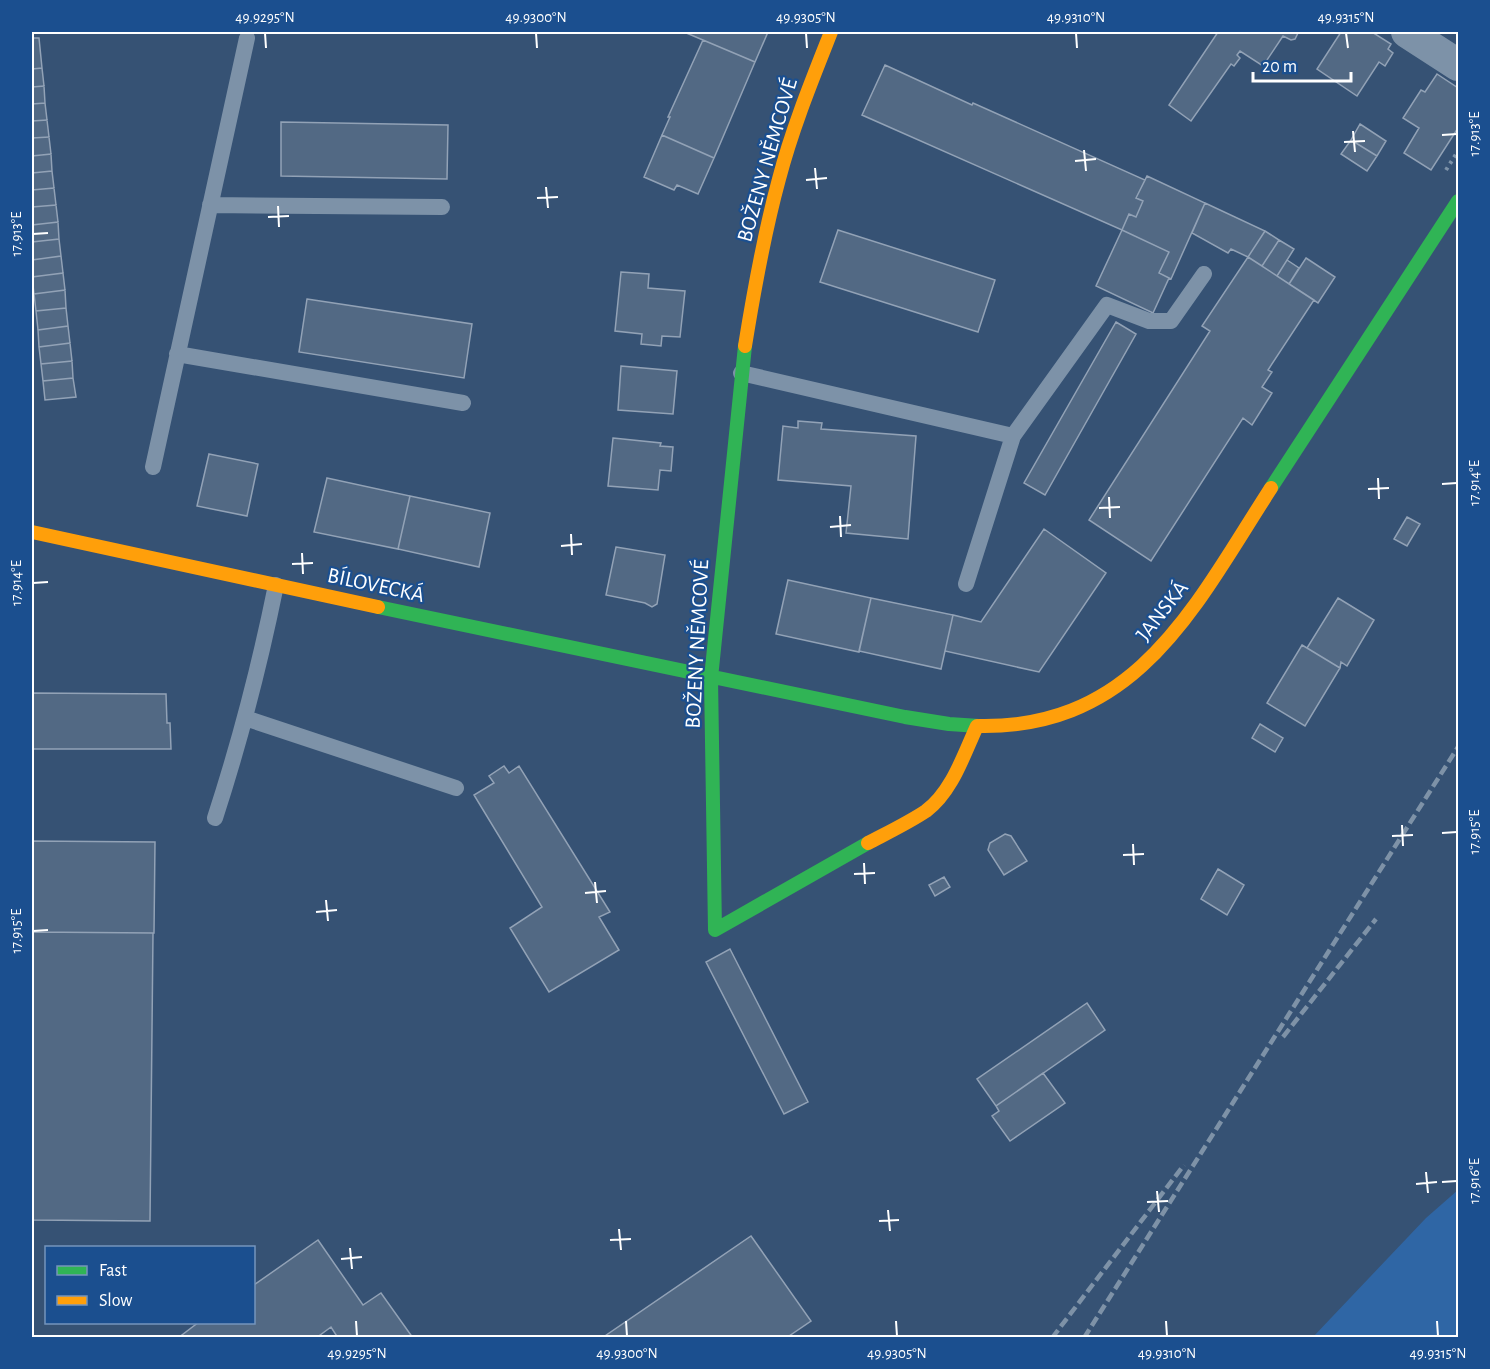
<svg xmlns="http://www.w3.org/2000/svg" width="1490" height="1369" viewBox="0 0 1490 1369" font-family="'Alegreya Sans',sans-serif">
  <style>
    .green { fill: #2f66a5 }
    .building { fill: #526984; stroke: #92a2b6; stroke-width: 1.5 }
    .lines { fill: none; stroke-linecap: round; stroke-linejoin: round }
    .path { stroke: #7d92a8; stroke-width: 4; stroke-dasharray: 3 4.5; stroke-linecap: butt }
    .lane { stroke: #7d92a8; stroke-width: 16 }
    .street { stroke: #7d92a8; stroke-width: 32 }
    .fast { stroke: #30b455; stroke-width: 14 }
    .slow { stroke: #ff9f0a; stroke-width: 14 }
    .rail { stroke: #7e92a7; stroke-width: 4.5; stroke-dasharray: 10 4.5; stroke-linecap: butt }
    .ticks { fill: none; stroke: #fff; stroke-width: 2 }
    .labels { text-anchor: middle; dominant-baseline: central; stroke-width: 4.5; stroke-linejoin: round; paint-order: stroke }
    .street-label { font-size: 22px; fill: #fff; stroke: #1b4f8f }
    .neatline { fill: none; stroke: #fff; stroke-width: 2 }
    .ticks-label { font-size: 15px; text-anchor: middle; fill: #fff }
  </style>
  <rect width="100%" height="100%" fill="#365274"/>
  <path class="green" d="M1458,1190v147h-145l113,-119z"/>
  <path class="building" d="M684,32h84l-13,30z
    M1218,32l80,1 -3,6 -4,1 -8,-4 -20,30 -23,-15 -3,4 3,3 -6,8 -3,-2 -40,57 -22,-16z
    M1341,32h31l19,12 -3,5 5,4 -8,13 -6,-4 -22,34 -40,-27z
    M32,38h7l3,30 -10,1z
    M703,40l52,22 -41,96 -52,-23 8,-18h-2z
    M885,65l87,40 1,-2 172,77 -9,18 7,3 -7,16 -7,-3 -7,16 -260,-115z
    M42,68l2,18 -12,1v-18z
    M1437,74l21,14v40l-27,42 -27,-17 15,-25 -16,-10 18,-28 4,2z
    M44,86l1,17 -13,1v-17z
    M45,103l2,17 -15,1v-17z
    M47,120l2,17 -17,1v-17z
    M281,122l167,3 -1,54 -166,-3z
    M1360,124l26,17 -9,15 -26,-16z
    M662,135l52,23 -16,36 -21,-9 -3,5 -30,-13z
    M49,137l2,17 -19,2v-18z
    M1351,140l26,16 -10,15 -26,-17z
    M51,154l1,17 -20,2v-17z
    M52,171l2,17 -22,2v-17z
    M1147,176l58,27 -34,76 -12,-6 10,-21 -47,-22 7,-16 7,3 7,-16 -7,-3z
    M54,188l2,17 -24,2v-17z
    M1205,203l60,28 -17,26 -17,-8 -3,4 -36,-20z
    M56,205l2,17 -26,3v-18z
    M58,222l1,17 -27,3v-17z
    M838,230l157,50 -17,52 -158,-50z
    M1122,230l47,22 -10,21 10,5 -16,35 -57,-27z
    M1265,231l14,9 -17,26 -14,-9z
    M59,239l2,17 -29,4v-18z
    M1279,240l15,9 -17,27 -15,-10z
    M61,256l2,17 -31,4v-17z
    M1248,257l66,43 -46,70 4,2 -10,15 10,6 -20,32 -9,-7 -92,143 -62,-41 121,-189 -8,-5z
    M1306,258l29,19 -17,26 -29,-19z
    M1287,260l12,8 -10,16 -12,-8z
    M621,272l28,2 -1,14 37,3 -5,46 -18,-1 -1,10 -20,-2 1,-10 -27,-3z
    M63,273l2,17 -31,4 -2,-17z
    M65,290l1,18 -30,3 -2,-17z
    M307,299l165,25 -8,54 -165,-26z
    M66,308l2,18 -30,4 -2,-19z
    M1116,322l20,12 -91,161 -21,-12z
    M68,326l2,17 -31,4 -1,-17z
    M70,343l2,18 -31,3 -2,-17z
    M72,361l1,17 -30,3 -2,-17z
    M621,366l56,5 -4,43 -55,-4z
    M73,378l3,19 -31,3 -2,-19z
    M798,421l24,2 -1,6 95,7 -8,103 -62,-6 5,-47 -73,-6 5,-54 15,2z
    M613,438l48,5 -1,3 13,1 -2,24 -11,-1 -2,20 -50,-4z
    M209,454l49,10 -11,52 -50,-10z
    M327,478l83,18 -12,53 -84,-17z
    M410,496l80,17 -11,54 -81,-18z
    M1407,517l13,7 -13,22 -13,-7z
    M1044,529l62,44 -67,99 -94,-21 8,-36 28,7z
    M616,547l49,8 -8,49 -5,3 -7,-4 -39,-8z
    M788,580l83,18 -12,54 -83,-18z
    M871,598l82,17 -12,54 -82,-18z
    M1338,598l36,22 -27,46 -6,-4 -1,6 -33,-20z
    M1302,645l38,23 -35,58 -38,-23z
    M32,693l134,1 1,29h3l1,26h-139z
    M1260,724l23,14 -8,14 -23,-14z
    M504,766l5,7 10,-7 91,146 -11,5 20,33 -70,42 -39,-64 32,-21 -68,-112 20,-12 -5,-7z
    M1005,834l6,2 16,25 -23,14 -16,-25 2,-7z
    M32,841l123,1 -1,91 -122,-1z
    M1218,869l26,16 -17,30 -26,-16z
    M944,877l6,10 -15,9 -6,-11z
    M32,932l121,1 -3,288 -118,-1z
    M730,949l78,153 -24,12 -78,-152z
    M1087,1003l18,27 -109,76 -19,-27z
    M1043,1073l22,30 -55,38 -18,-25 7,-5 -3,-5z
    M751,1236l60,85 -25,17h-184z
    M318,1240l45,65 18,-12 32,45h-75l-7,-11 -15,11h-138l21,-16h55v-37z"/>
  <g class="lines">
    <path class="path" d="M1446,170l12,-19"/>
    <path class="lane" d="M210,205l232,2
      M177,354l286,49
      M741,373l272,63
      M153,467l94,-429
      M966,584l47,-148 94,-131 42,16h22l33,-47
      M245,718l211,70
      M215,818c25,-77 45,-154 61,-233"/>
    <path class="street" d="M1407,32l51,33"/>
    <path class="fast" d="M745,346l-34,332 4,252 153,-87
      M1271,488l187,-287
      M378,607l527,110 44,7 30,2"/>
    <path class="slow" d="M745,346c9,-56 19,-112 34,-167 13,-50 33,-99 52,-147
      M32,532l346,75
      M979,726c159,3 217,-122 292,-238
      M868,843c19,-10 40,-20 58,-32 26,-19 38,-57 51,-85"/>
    <path class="rail" d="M1283,1037l93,-118
      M1052,1338l132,-173
      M1084,1338l374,-591"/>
  </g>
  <path class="ticks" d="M265,33l1,15M536,33l1,15M806,33l1,15M1076,33l1,15M1346,33l2,15M1353,131l2,21M1442,135l15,-1M1344,142l21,-1M1084,150l2,21M1075,161l21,-2M815,168l2,21M806,180l21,-2M546,187l2,21M537,198l21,-1M278,206l1,21M268,217l21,-1M33,234l15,-1M1378,478l1,21M1442,484l15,-1M1368,489l21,-1M1109,497l1,21M1099,508l21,-1M840,516l1,21M830,527l21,-2M571,534l1,21M561,546l21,-2M302,553l1,21M292,564l21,-1M33,583l15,-1M1402,825l1,21M1442,833l15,-1M1392,836l21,-1M1133,844l1,21M1123,855l21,-1M864,863l1,21M854,874l21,-1M595,882l2,21M585,893l21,-2M326,900l2,21M316,912l21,-2M33,931l15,-1M1426,1172l2,21M1442,1182l15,-1M1416,1184l21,-2M1157,1191l2,21M1147,1202l21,-1M888,1210l2,21M879,1221l20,-1M619,1229l2,21M610,1240l21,-1M350,1248l2,21M341,1259l21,-2M356,1321l1,15M626,1321l1,15M896,1321l1,15M1166,1321l1,15M1437,1321l1,15"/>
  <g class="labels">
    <g class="street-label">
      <text transform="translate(767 160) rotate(-74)">BOŽENY NĚMCOVÉ</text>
      <text transform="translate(376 585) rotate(12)">BÍLOVECKÁ</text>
      <text transform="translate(1162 611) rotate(-52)">JANSKÁ</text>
      <text transform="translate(697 644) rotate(-87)">BOŽENY NĚMCOVÉ</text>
    </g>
  </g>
  <rect width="1490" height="1369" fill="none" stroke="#1b4f8f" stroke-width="66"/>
  <rect x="45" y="1246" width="210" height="78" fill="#1b4f8f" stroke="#7695bc" stroke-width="1.5"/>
  <rect x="57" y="1266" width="30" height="9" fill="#30b455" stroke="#7695bc" stroke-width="1.5"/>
  <text x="99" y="1276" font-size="18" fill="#ffffff">Fast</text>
  <rect x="57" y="1296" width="30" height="9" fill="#ff9f0a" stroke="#7695bc" stroke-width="1.5"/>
  <text x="99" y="1306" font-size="18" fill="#ffffff">Slow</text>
  <path d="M1253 72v9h98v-9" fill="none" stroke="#ffffff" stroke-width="3"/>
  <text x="1262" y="72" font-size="18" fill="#ffffff" stroke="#1b4f8f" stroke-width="4.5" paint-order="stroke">20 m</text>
  <rect x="33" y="33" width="1424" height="1303" class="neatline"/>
  <g class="ticks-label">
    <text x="265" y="22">49.9295°N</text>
    <text x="536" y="22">49.9300°N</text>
    <text x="806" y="22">49.9305°N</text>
    <text x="1076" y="22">49.9310°N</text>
    <text x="1346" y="22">49.9315°N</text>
    <text transform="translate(1474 134) rotate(-90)" y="5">17.913°E</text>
    <text transform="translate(16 234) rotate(-90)" y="5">17.913°E</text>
    <text transform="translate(1474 483) rotate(-90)" y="5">17.914°E</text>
    <text transform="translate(16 583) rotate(-90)" y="5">17.914°E</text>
    <text transform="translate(1474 832) rotate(-90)" y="5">17.915°E</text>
    <text transform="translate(16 931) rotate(-90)" y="5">17.915°E</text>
    <text transform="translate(1474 1181) rotate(-90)" y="5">17.916°E</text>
    <text x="357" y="1358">49.9295°N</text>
    <text x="627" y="1358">49.9300°N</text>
    <text x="897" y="1358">49.9305°N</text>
    <text x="1167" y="1358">49.9310°N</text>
    <text x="1438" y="1358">49.9315°N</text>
  </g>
</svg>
